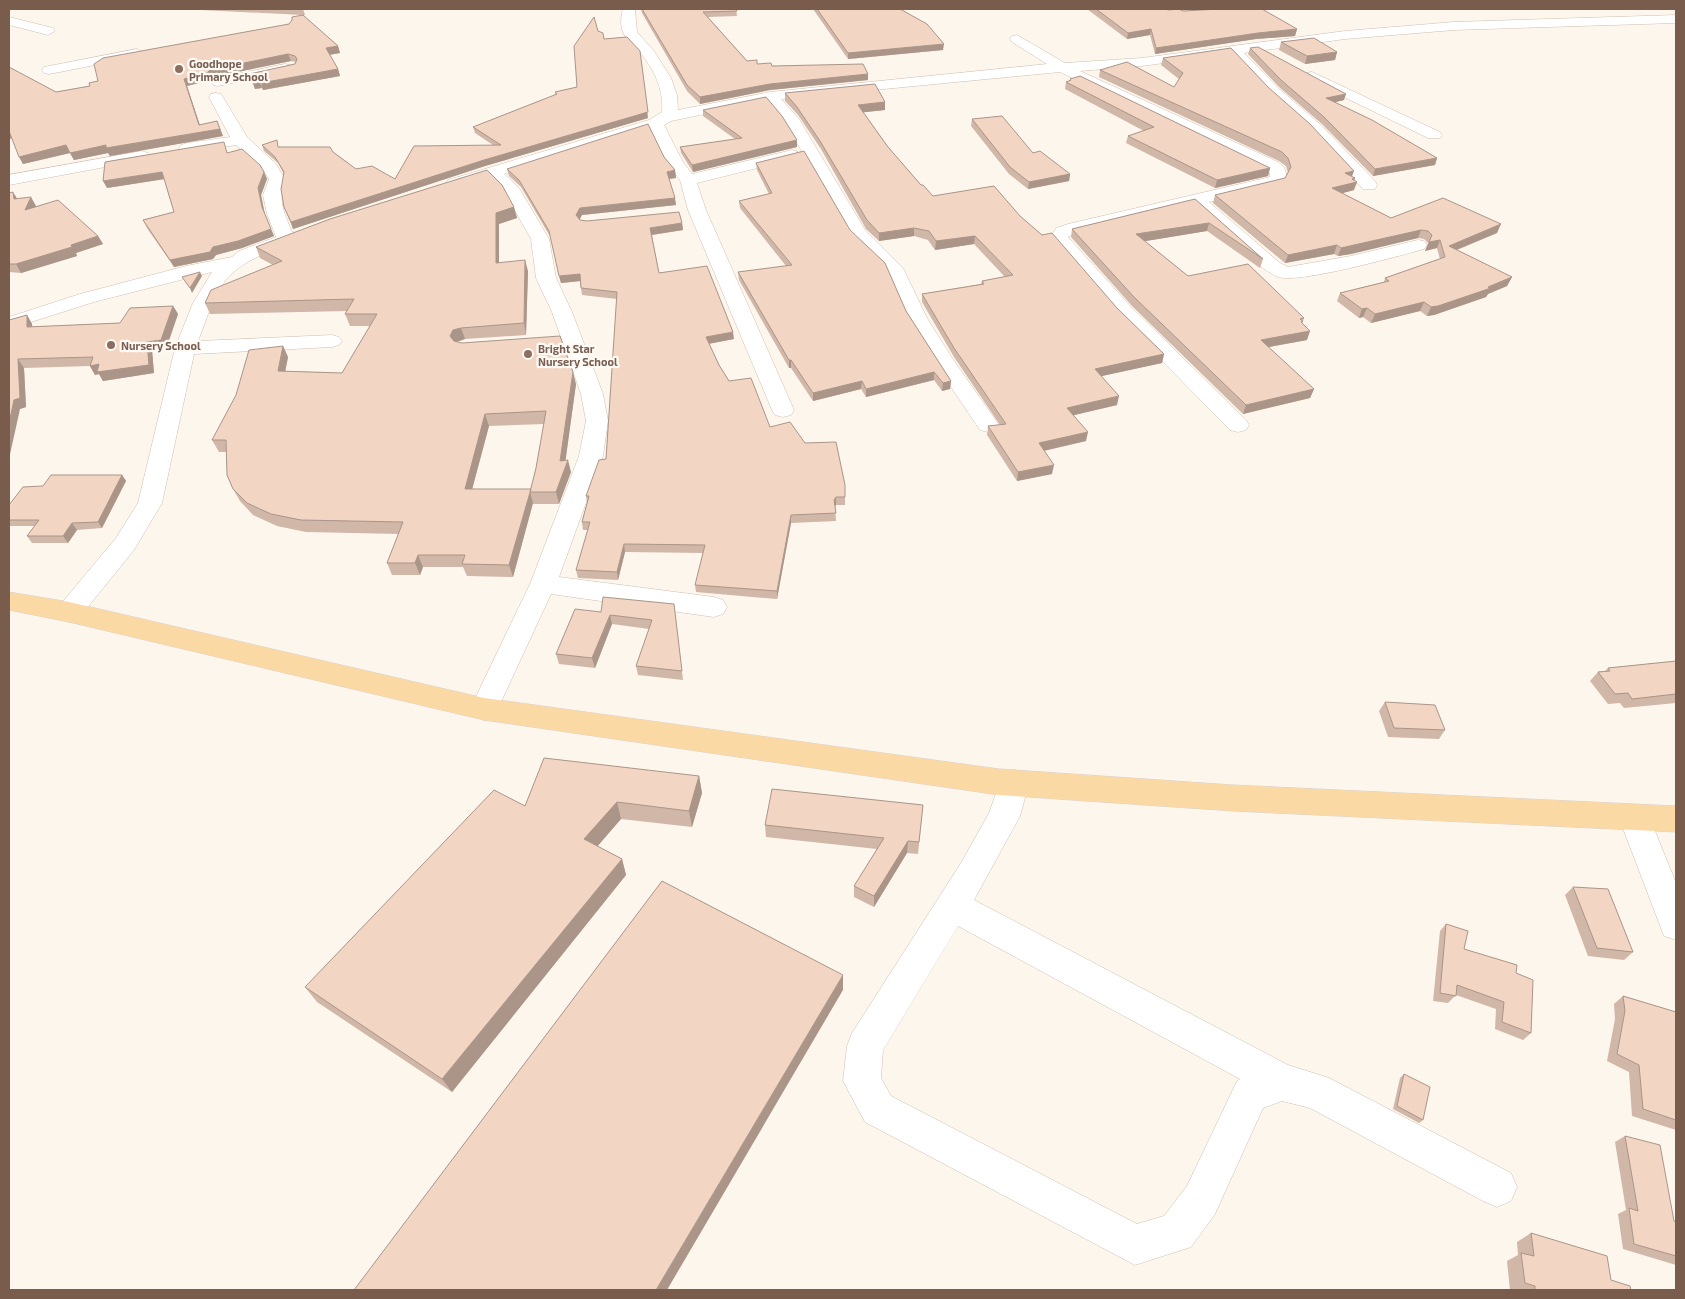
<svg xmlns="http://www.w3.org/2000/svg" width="1685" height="1299" viewBox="0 0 1685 1299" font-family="'Exo 2',sans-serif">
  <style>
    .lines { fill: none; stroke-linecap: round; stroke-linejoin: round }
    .minor-casing { stroke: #d1beb0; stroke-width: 1 }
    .major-casing { stroke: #dad1cd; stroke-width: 1 }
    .minor { fill: #fff; fill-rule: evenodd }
    .major { fill: #fbd9a5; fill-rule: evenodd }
    .wall { fill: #d1b7a8; fill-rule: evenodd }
    .shaded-wall { fill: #aa9588 }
    .building { fill: #f3d5c3; stroke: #aa9588 }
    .education-dot { fill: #8d6e63; stroke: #fffaf3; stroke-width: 2 }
    .labels { text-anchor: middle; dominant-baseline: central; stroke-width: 4.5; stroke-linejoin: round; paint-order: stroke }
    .far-education-label { font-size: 11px; font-weight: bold; fill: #785e54; stroke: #fffaf3; text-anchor: start }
  </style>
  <rect width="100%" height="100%" fill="#fdf6ec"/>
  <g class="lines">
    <g class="minor-casing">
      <path id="minor" d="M623,9h12l2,23 17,19 17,27 6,17 1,15 92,-18 277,-28 -35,-22 -2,-3 2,-3 5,-1 48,28 77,-5 203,-27 109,-9 222,-7v8l-222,7 -109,9 -101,14 34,35 43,37 54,56 2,4 -2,4h-12l-54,-58 -41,-37 -38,-40 -88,12 -62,5 198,91 6,5 3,9 -5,9 -73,17 71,61 8,4 63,-11 67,-16 6,1 3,4 -3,4c-25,7 -126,35 -146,28 -23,-10 -64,-53 -85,-72l-124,31 -1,1 63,70 115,113 3,5 -3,5 -8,2 -8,-2 -113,-115 -67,-77 6,-10 12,-4 202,-47v-4l-210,-101 -279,27 18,20 66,111 38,38 24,50 25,40 47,67 -3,5 -8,2 -8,-2 -48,-71 -25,-41 -21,-48 -34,-33 -68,-116 -17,-20 -96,20 -7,4 19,37 9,12 100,-24 6,2 2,3 -2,3 -101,25 9,27 88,200 -3,5 -8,2 -8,-2 -3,-5 -84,-200 -8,-30 -13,-17 -17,-34 -146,45 15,14 30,51 7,39 16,34 31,82 5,27 -5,35 -44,121 155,20 9,3 4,7 -4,7 -9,3 -163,-23 -57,123 -10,3 -10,-3 -4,-8 60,-125 49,-128 7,-35 -5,-27 -29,-82 -16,-34 -5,-39 -25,-44 -17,-16 -35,10 -6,-1 -2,-4 2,-4 201,-60 13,-8c2,-24 -9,-44 -23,-61 -5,-6 -13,-11 -16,-19 -3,-7 -2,-16 0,-23z
        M9,17l44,11 2,3 -7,4 -39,-10z
        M137,49l7,4 -2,3 -93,18 -5,-1 -2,-3 2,-3 5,-1z
        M285,64l5,1 2,3 -2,3 -72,15 -5,-1 -2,-3 2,-3 5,-1z
        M1312,72l128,60 2,3 -2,3h-12l-121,-59 -2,-3 2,-3z
        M216,93l5,1 2,3 24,40 29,27 9,15c-7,23 -2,31 7,53l6,1 3,4 -3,4c-24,9 -57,19 -73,40 -13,18 -19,40 -27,60l134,-6 7,2 3,4 -3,4 -7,2 -138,7 -32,149 -28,47 -56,69 -9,3 -9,-3 -4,-7 4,-7 56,-67 22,-35 37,-155 18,-45 19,-31 -118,30 -85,27v-12l71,-23 106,-28 46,-9 7,-6 37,-14 -9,-23 -4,-19 6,-16 -5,-8 -28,-26 -49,8 -6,-2 -2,-3 2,-3 6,-2 43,-6 -21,-40 2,-3z
        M142,151l6,2 2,3 -2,3 -139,26v-10z
        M1014,770l11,4 4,9 -9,33 -46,84 314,165 41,13 182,95 6,14 -6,14 -14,6 -14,-6 -173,-93 -28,-7 -19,7 -48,106 -24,33 -56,18 -270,-143 -22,-41 4,-35 5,-13 109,-170 28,-50 14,-39zM958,926l282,153 -3,2 -50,105 -23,30 -27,8 -246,-128 -10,-18 2,-28z
        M1635,805l11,4 30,74v57l-12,-4 -45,-118 5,-9z"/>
    </g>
    <g class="major-casing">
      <path id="major" d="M9,592l60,10 415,96 515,71 234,16 443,21v26l-443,-21 -234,-16 -515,-75 -415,-98 -60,-12z"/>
    </g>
    <use href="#minor" class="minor"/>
    <use href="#major" class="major"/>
  </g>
  <path class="wall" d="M181,9h122l2,6h-2l35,31 2,7 -11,2 9,14 2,7 -77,14 -1,-2 -7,1 -6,-15 46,-10 1,-2 -5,-1 -78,16 -3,3 -23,6 13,39 17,-4 6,15 -113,20 -2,-3 -34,7 -4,-7 -47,11 -11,-25 44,-47 34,-6 8,-5 191,-57 14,-9z
    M641,9h95l1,7 -29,1 39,44 10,3 15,2 96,8v6l-98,10 -70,14 -13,-13 -45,-78z
    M813,9h87l43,41 -95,9z
    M1087,9h79l2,1 129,19 -2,7 -39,3 -101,15 -5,-19 -23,4z
    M598,31l6,8 44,79 -163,48 -192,63 -9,-22v-33l-6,-11 -14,-12 -2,-6 18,2 53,5 23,17 39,10 98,-34 -18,-12 -2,-6 82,-32v-3l22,-5z
    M1281,42l56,10 -2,8 -30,4 -26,-14z
    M1250,48l94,52 -9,2 102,56 -2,7 -62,11 -51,-52 -43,-37 -31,-33z
    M1163,58l189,118 2,4v10l-12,3 49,25 106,15 -40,17 55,27 -5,9 -19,8 -2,3 -52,18 -7,1 -7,-5 -49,12 -8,-6 -4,1 -22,-17 3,-8 44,-11 1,-4 55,-19 -3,-11 -12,3 3,-8 -4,-4 -6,-1 -67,16 -13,2 -4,-2 -49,9 -72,-60 2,-8 70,-17 3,-5 -2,-7 -7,-5 -180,-84 1,-7 74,17 5,-8 -18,-14z
    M1070,79l200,89 -2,8 -53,12 -89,-45 2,-7 16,-5 -79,-42 1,-7 4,-1z
    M785,93l100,9v8l-22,2 25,35 33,38 12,11 87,20 97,92 47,46 -2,9 -61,13 16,29 -43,10 12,26 -42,10 8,23 -35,7 -30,-46 1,-9 12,-1 -46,-68 -32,-55v-8l59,-10 1,-3 23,-4 -31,-33 -39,6 -7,-10 -14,-4 -35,5 -13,-12 -45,-80 -23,-34 -13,-14z
    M703,110l94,37 -104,25 -12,-19 -1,-6 55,-8 -32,-23z
    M972,119l98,55 -1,7 -41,8 -19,-15 -38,-48z
    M228,153l36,19 3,7 -6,16 4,20 9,21 -32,12 -26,7 -3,4 -39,8 -27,-39 -4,-8 31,-8 -10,-33 -57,9z
    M664,157l11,13 1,8 -7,1 7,26 -94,10 -2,4v1l7,1 95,2 1,7 -31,5 7,38 75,66 -25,5 10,21 10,16 41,46 35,16 40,42v20h-9l-1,2 1,14 -45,2 -14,76 -81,-7 -1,-7 8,-32 -78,-1 -7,28 -40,-2 -2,-8 12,-40h-5l-1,-8 5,-19 -1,-7 20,-37 11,-160 -35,-4 -2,-14 -19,2 -10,-45 -30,-51 -12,-11 -2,-7z
    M756,163l94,67 56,81 45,70 -1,8 -8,2 -8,-11 -68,17 -5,-8 -48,12 -22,-33h-2l-50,-88 -1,-8 48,-6 -46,-58 -1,-7 30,-7 -12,-24z
    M9,193l8,6 19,7 -1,1 63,29 5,8 -27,9 1,3 -56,17 -12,-1z
    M1195,199l68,60 -3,9 -53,-37 -62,10 43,35 116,42 -2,6 5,16 -39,7 46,42 -4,9 -67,16 -111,-108 -61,-69 1,-8z
    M514,207l3,11 -18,6v39l29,8 -2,64 -61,4 -8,3 119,42 -11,76 6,12 -12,32h-26v-1l-20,74 -46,-1 -4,-9h-40l-3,8h-28l-5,-12 12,-29 -93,-2 -29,-6 -24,-11 -13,-14 -7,-12 -7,-37h-7l-7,-12 71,-94 5,11 -3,14 57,2 28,-47h-20l-5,-12 2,-3 -137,3 -5,-11 68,-38 -13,-7 -4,-11zM544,424l-8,44 -5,21h-59l17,-63z
    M173,306l5,8 -12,35 -14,1 2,23 -51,8 -4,-7 -4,1 -5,-9 -66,2 2,39 -6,2 -11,-89 18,-5 5,9v3l88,-4z
    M122,475l4,6 -24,47 -25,2 -9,13h-36l-5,-7 8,-10h-26v-21l34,-19z
    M674,604l9,76 -45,-5 -2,-9 13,-37 -37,-5 -17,44 -36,-4 -3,-10 45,-42z
    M1676,661v42l-52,5 -4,-5 -12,1 -18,-23 8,-9 7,-1 3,-3z
    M1385,702l60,28 -6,9 -51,-2 -9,-26z
    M699,776l3,17 -10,34 -71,-8 -24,27 25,13 4,16 -174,217 -135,-90 -12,-15 220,-181z
    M923,805l-5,49 -11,-1 -33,54 -20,-10v-11l23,-37 -111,-12 -1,-12z
    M1573,887l60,65 -9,8 -36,-4 -23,-61z
    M1446,924l18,25 52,24 15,60 -8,7 -28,-11 1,-20 -40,-14 -8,8 -15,-2 7,-70z
    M1623,996l53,16v118l-44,-14 -3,-44 -22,-11 8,-42 -1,-15z
    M1404,1074l19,46 -4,3 -26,-14 7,-31z
    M1625,1136l49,85 2,1v43l-53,-16 -5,-35 8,-4 -11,-68z
    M1531,1233l80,47 20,10h-121l-3,-29 11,-6 -1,-13z"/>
  <path class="shaded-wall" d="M1151,29l-1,6 -23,4 1,-6z
    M1297,29l-2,7 -39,3 -101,15 1,-6 102,-15z
    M944,44l-1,6 -95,9v-6z
    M338,46l2,7 -12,2 -2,-7z
    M640,51l8,67 -163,48 -192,63 -2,-7 193,-62z
    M1337,52l-2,8 -30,4 2,-8z
    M288,54l3,7 -78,16 -3,3 -23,6 15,46 15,-11 6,15 -113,20 -2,-3 -34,7 -4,-7 129,-28 -15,-46 26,-9z
    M338,69l2,7 -77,14 -2,-7z
    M868,74v6l-98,10 -70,14v-7l70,-13z
    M259,80l3,8 -7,1 -2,-7z
    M1346,94l-2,6 -20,5 2,-7z
    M885,102v8l-27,3v-8z
    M9,131l4,7 -4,1z
    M797,140v7l-104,25 -1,-7z
    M66,145l4,8 -47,11 -4,-7z
    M1437,158l-2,7 -62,11 2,-7z
    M1270,168l-2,8 -53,12 2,-8z
    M675,170l1,8 -8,1 -1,-7z
    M1354,171l-3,8 -6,-6z
    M162,172l3,7 -58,9 -4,-7z
    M264,172l3,7 -6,16 4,20 9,21 -32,12 -26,7 -3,4 -39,8 -4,-7 43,-13 49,-40 -4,-19z
    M1070,174l-1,7 -41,8 1,-7z
    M1355,178l-1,4h3l-3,8 -25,7 3,-9z
    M13,192l5,8 -4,-1z
    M31,197l5,9 -6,12 -5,-8z
    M675,198l1,7 -94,10 -4,7 -2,-7 4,-7z
    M514,207l3,11 -18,6v51l-3,-12v-50z
    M682,223l1,7 -32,5 -1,-7z
    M1209,223l-2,8 -73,12 2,-9z
    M1501,224l-4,9 -51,21 3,-8z
    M914,228v8l-35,5v-8z
    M1421,230l-3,8 -67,16 -13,2 3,-8z
    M98,236l5,8 -27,9 1,3 -56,17 -5,-9z
    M975,236l-1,8 -39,6 1,-9z
    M1440,240l-3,8 -12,3 4,-9z
    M1337,245l-3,9 -49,9 3,-8z
    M525,260l3,11 -2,64 -2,-12z
    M200,272l2,4 -10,17 -2,-5z
    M580,274l1,7 -20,2 -2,-7z
    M1512,277l-5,9 -19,8 -2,3 -52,18 -7,1 4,-9z
    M1424,302l-4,9 -49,12 4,-9z
    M173,306l5,8 -12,35 -14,1 2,23 -51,8 -4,-7 -4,1 -5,-9 57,-24z
    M1367,308l-4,9 -4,1 3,-9z
    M27,315l5,9 1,12 -6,-9z
    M461,328l4,11 -9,3 -2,6 -4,-12 3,-6z
    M1310,331l-3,9 -49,9 3,-9z
    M733,332l1,7 -27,5 -1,-7z
    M283,346l5,11 -5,26 -5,-12z
    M1164,354l-2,9 -69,15 2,-9z
    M18,359l6,9 2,39 -6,2 -11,50v-36z
    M789,360h2v8h-2z
    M573,372l3,12 -12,88 4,-12 3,12 -12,32 -3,-12z
    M934,372v8l-68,17v-8z
    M862,381l-1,8 -48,12v-8z
    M951,381l-1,8 -8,2 1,-8z
    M1314,389l-4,9 -67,16 3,-9z
    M1119,396l-2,9 -51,12 1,-9z
    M485,414l4,12 -20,75 -4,-12z
    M1088,432l-2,9 -48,11 1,-9z
    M1054,465l-2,9 -35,7 1,-9z
    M122,475l4,6 -24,47 -4,-6z
    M531,489l-1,3 3,11 -20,74 -4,-12z
    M836,497v8l-2,3v-8z
    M791,515v8l-14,76v-8z
    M72,523l5,7 -9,13 -5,-7z
    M624,544l1,8 -7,28 -1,-8z
    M418,555l5,12 -3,8 -5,-12z
    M610,615l2,9 -17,44 -3,-10z
    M699,776l3,17 -10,34 -3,-16z
    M617,802l4,17 -31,36 -6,-16z
    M908,841l-1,12 -33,54v-11z
    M622,859l4,16 -174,217 -10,-13z
    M843,975v15l-176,300h-11z"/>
  <path class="building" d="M642,9h94l1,2 -34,1 44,49 10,-1v4l14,-1 1,3 91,-2 5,10 -98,10 -70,13 -13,-12z
    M817,9h83l27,15 17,20 -96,9z
    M1096,9h70l2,1 11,-1 4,2 37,-2h42l35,20 -39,4 -102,15 -5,-19 -23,4z
    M303,15l35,31 -12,2 12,21 -77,14 -2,-3 -6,2 -4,-8 46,-10 2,-5 -2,-3 -7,-2 -78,16 -3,3 -23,6 15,46 18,-4 3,8 -114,19v-3l-36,8 -4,-8 -47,12 -10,-26v-64l47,25 34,-6 -1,-3 9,-2 -4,-17 9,-6 186,-34 3,-4v-3z
    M594,17l4,14 5,2 1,6 23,-2 13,14 8,61 -164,48 -193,62 -7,-15 -3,-18 3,-17 -9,-15 -13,-12 15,-5 1,7h52l3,5 23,17 16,-3 23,13 19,-33 87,-1 -28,-18 84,-33 -2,-2 22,-5 -3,-41z
    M1314,38l23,14 -30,4 -26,-14z
    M1258,47l88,47 -20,4 46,22 65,38 -62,11 -51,-52 -43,-37 -31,-32z
    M1231,48l38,40 41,36 44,47 -9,2 10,5 -3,1 5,3 -25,6 59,30 52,-20 58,26 -52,22 63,31 -24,10 3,1 -53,18 -7,1 -7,-5 -49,12 -8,-6 -5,1 -22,-16 49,-12 -4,-3 60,-21 -5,-17 -11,2 3,-7 -4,-4 -7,-1 -67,15 -13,3 -4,-3 -49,10 -73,-60 70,-17 6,-11 -3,-9 -6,-6 -182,-82 27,-8 47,25 9,-14 -20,-15z
    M1080,76l190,92 -53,12 -89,-44 26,-9 -88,-45 5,-2 -1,-1z
    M875,84l10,18 -27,3 30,42 33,38h2l10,11 61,-10 26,30 22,19 10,-2 65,75 47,46 -69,15 24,27 -52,12 21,24 -49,11 15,22 -36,7 -30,-46 18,-2 -52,-76 -32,-54 62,-10 -2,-3 31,-6 -38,-39 -39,5 -7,-10 -15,-3 -35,5 -12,-13 -47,-79 -23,-34 -12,-14z
    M766,97l16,19 15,24 -105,25 -12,-18 62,-9 -39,-28z
    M1002,116l31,37 7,-2 30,23 -41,8 -19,-15 -38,-48z
    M648,124l16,33 11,13 -8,2 8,26 -95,10 -4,7 4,5 7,1 92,-9 3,11 -32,5 9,45 48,-7 26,66 -27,5 13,28 10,16 22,-3 19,49 20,-5 15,21 31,-1 9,43v12h-9l-2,3 2,13 -45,2 -14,76 -82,-6 10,-40 -81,-1 -7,28 -41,-2 14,-48h-8l7,-26h-3l13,-36 7,-1 11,-167 -36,-4 -1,-14 -21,2 -10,-45 -30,-51 -12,-11z
    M224,142l3,11 15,-4 18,16 4,7 -6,16 4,19 9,22 -33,12 -25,6 -3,5 -40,8 -27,-40 31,-8 -12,-40 -59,9 2,-19z
    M804,151l46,79 35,33 21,48 45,70 -8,2 -9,-11 -68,17 -4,-8 -49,12 -22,-33h-2l-51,-88 54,-7 -53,-64 33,-8 -16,-30z
    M487,170l15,15 12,22 -18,6v50l29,-3 -1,63 -63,5 -8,2 -3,6 4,5 8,2 98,-7 13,36 -13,89 8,-1 -12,32h-26l6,-24 10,-57 -61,3 -20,75h66l-22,76 -47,-1 3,-9h-47l-3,8h-28l16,-41 -102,-2 -30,-6 -24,-11 -14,-14 -6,-14 -1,-35h-14l24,-45 13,-45 34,-4 -5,25 64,2 35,-59h-32l9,-15 -149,4 6,-13 71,-29 -26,-14 74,-28z
    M13,192l1,7 17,-2 -6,13 33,-10 40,36 -27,9 1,2 -56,17h-7v-71z
    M1195,199l68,60 -54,-36 -73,11 52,42 60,-12 56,54 -4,1 3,2 -2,1 9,9 -49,9 53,49 -68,16 -112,-108 -62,-68z
    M200,272l-10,16 -8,-11z
    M173,306l-12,34 -14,2 2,23 -52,7 2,-8 -9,2 3,-9 -75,2 2,39 -6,2 -5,23v-103l18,-5v12l93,-4 10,-15z
    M51,475h71l-24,47 -26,1 -9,13h-36l12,-16h-30v-15l14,-18 20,-1z
    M603,597l71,7 8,67 -46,-5 16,-46 -42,-5 -18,43 -36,-4 19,-45 26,3z
    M1676,661v33l-44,5 -4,-6 -13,1 -17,-22 12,-1 -2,-3z
    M1385,702l50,3 10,25 -51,-2z
    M544,758l155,18 -10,35 -72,-9 -33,37 38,20 -180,220 -137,-92 189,-197 31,16z
    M772,789l151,16 -4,37 -11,-1 -34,55 -20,-10 30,-48 -119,-13z
    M662,881l181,94 -187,315h-302z
    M1573,887l35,2 25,63 -36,-4z
    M1446,924l22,7 -4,18 53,16 -1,8 17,7 -2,53 -29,-11 2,-20 -47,-17 -1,11 -16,-3z
    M1623,996l53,16v108l-33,-11 -4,-44 -22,-11 8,-43z
    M1404,1074l26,13 -7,33 -26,-14z
    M1625,1136l35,9 14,76 2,1v34l-42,-12 -5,-36 9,3z
    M1531,1233l76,23 4,24 19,6 1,4h-96v-4l-10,-3 -4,-30 13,3z"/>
  <g class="education-dot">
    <circle cx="179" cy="69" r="5"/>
    <circle cx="111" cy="345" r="5"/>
    <circle cx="528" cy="354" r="5"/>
  </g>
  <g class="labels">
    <g class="far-education-label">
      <text x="189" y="63">Goodhope<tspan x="189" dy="13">Primary School</tspan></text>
      <text x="121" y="345">Nursery School</text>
      <text x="538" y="348">Bright Star<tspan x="538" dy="13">Nursery School</tspan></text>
    </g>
  </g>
  <rect width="1685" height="1299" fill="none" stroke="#7a5c4d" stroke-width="20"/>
</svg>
